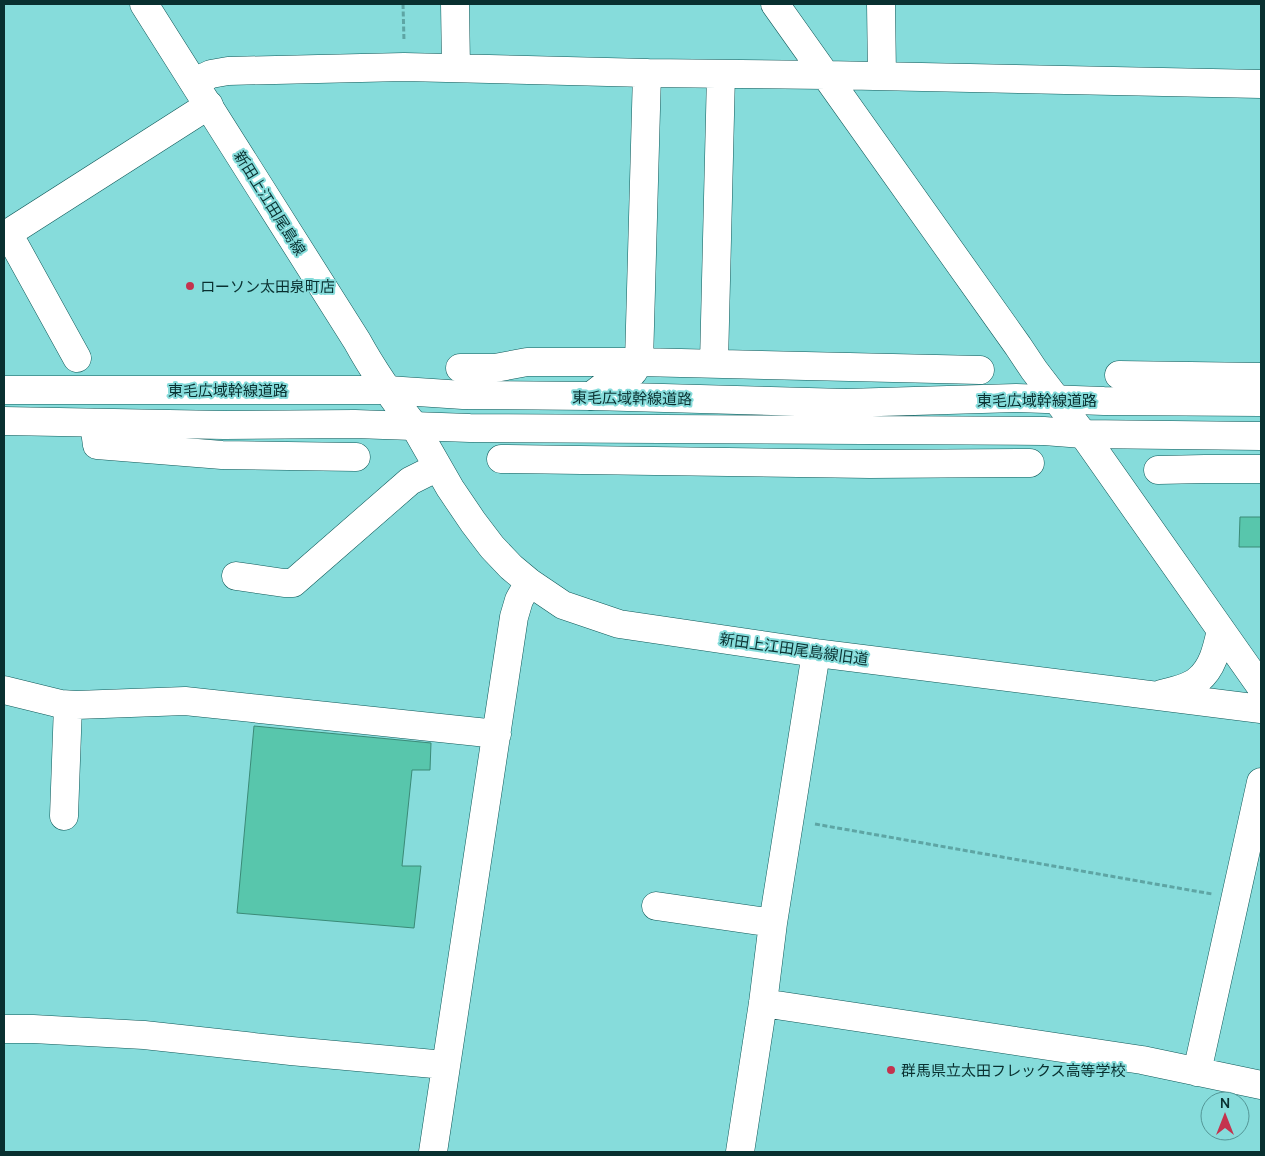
<svg xmlns="http://www.w3.org/2000/svg" width="1265" height="1156" viewBox="0 0 1265 1156" font-family="Manrope,'Noto Sans JP',sans-serif">
  <style>
    .building { fill: #58c6ac; stroke: #3b8a77 }
    .lines { fill: none; stroke-linecap: round; stroke-linejoin: round }
    .minor-casing { stroke: #0e5858; stroke-width: 29 }
    .major-casing { stroke: #0e5858; stroke-width: 29 }
    .highway-casing { stroke: #0e5858; stroke-width: 29 }
    .path { stroke: #5ea5a4; stroke-width: 3; stroke-dasharray: 5 2.5; stroke-linecap: butt }
    .minor { stroke: #fff; stroke-width: 28 }
    .major { stroke: #fff; stroke-width: 28 }
    .highway { stroke: #fff; stroke-width: 28 }
    .poi-dot { fill: #c4334e; stroke: #86dcdb; stroke-width: 2 }
    .labels { text-anchor: middle; dominant-baseline: central; stroke-width: 4; stroke-linejoin: round; paint-order: stroke }
    .street-label { font-size: 15px; fill: #093030; stroke: #86dcdb }
    .poi-label { font-size: 15px; fill: #093030; stroke: #86dcdb; text-anchor: start }
  </style>
  <rect width="100%" height="100%" fill="#86dcdb"/>
  <path class="building" d="M1240,517h21v30h-22z
    M254,726l177,17 -1,27h-18l-10,96h19l-7,62 -177,-15z"/>
  <g class="lines">
    <g class="minor-casing">
      <path id="minor" d="M455,4l1,64
        M775,4l243,342 16,24 49,64 178,253
        M881,4l1,72
        M194,82l17,-8 17,-3 176,-4 243,6 179,2 435,9
        M8,233l69,125
        M4,236l205,-131
        M714,363l7,-289
        M460,368h35l32,-6h112l341,8
        M1119,375l142,2
        M591,396l22,-17 20,-7 6,-10 8,-289
        M94,423l3,22 125,10 134,2
        M415,427l35,61 23,34 19,25 19,20 18,15 34,23 56,19 197,29 445,56
        M501,459l369,5 160,-1
        M1158,470l47,-1h56
        M236,576l48,7h9l117,-102 28,-14
        M4,690l57,14 15,1 109,-4 312,33
        M1161,694c12,-3 28,-6 37,-14 15,-12 19,-32 23,-50
        M64,816l4,-111
        M656,906l117,17
        M763,1003l379,57 119,25
        M4,1029h29l111,6 147,16 154,14
        M1197,1072l64,-290
        M433,1152l81,-535 5,-17 10,-18
        M740,1152l23,-149 10,-80 43,-270"/>
    </g>
    <g class="major-casing">
      <path id="major" d="M144,4l213,337c17,31 36,58 58,86"/>
    </g>
    <g class="highway-casing">
      <path id="highway" d="M4,390h383l76,5 128,1 255,7 170,-5 88,3 157,1
        M4,421l220,4 131,-1 115,4 574,3 39,3 178,2"/>
    </g>
    <path class="path" d="M403,4l1,37
      M815,824l397,70"/>
    <use href="#minor" class="minor"/>
    <use href="#major" class="major"/>
    <use href="#highway" class="highway"/>
  </g>
  <g class="poi-dot">
    <circle cx="190" cy="286" r="5"/>
    <circle cx="891" cy="1070" r="5"/>
  </g>
  <g class="labels">
    <g class="street-label">
      <text transform="translate(270 203) rotate(58)">新田上江田尾島線</text>
      <text x="228" y="390">東毛広域幹線道路</text>
      <text transform="translate(632 398) rotate(1)">東毛広域幹線道路</text>
      <text x="1037" y="400">東毛広域幹線道路</text>
      <text transform="translate(794 649) rotate(8)">新田上江田尾島線旧道</text>
    </g>
    <g class="poi-label">
      <text x="200" y="286">ローソン太田泉町店</text>
      <text x="901" y="1070">群馬県立太田フレックス高等学校</text>
    </g>
  </g>
  <rect width="1265" height="1156" fill="none" stroke="#093030" stroke-width="10"/>
  <g transform="translate(1225 1116)"><circle r="24" fill="#86dcdb" stroke="#549797"/>
  <path d="M0-4L9 19L0 12L-9 19Z" fill="#c4334e"/>
  <text y="-8" font-size="14" font-weight="bold" text-anchor="middle" fill="#093030">N</text>
  </g>
</svg>
